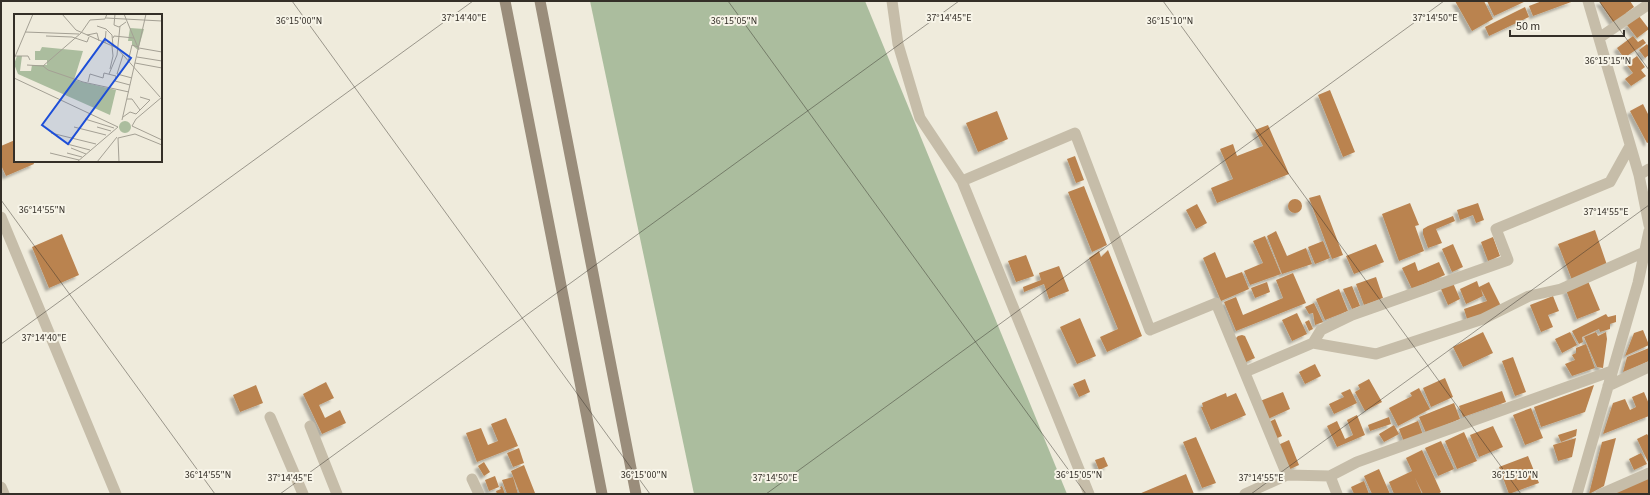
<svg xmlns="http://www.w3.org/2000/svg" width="1650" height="495" viewBox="0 0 1650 495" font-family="'Source Sans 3',sans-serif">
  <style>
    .green { fill: #abbd9e }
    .building { fill: #ba8350; filter: url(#shadow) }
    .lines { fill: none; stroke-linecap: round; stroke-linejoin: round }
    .minor { stroke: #c6bda9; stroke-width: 11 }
    .secondary { stroke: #9a8d7b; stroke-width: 11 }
    .ticks { fill: none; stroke: #342f28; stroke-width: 1; stroke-opacity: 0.45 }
    .inset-road { fill: none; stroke: #a4a094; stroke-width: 1 }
    .view { fill: #1d4ed8; fill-opacity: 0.15; stroke: #1d4ed8; stroke-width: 2 }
    .inset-edge { fill: none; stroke: #342f28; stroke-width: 2 }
    .ticks-label { font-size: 10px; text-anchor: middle; fill: #342f28; stroke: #f7f4e8; stroke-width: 4; stroke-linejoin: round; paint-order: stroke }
  </style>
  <defs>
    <filter id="shadow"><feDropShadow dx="-3.5" dy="3.5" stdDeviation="1" flood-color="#0004"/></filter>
  </defs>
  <rect width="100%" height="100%" fill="#efebdc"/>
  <path class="green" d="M590,1h275l202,493h-373z"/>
  <path class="building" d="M1455,1h29l9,18 -21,12z
    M1487,1h39l-32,15z
    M1542,1h32l-41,15 -4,-10z
    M1599,1h31l4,6 -8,6 2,3 -13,9z
    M1525,7l4,10 -40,19 -4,-9z
    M1639,16l10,13 -12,9 -10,-13z
    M1633,36l5,6 5,-3 3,4 -22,15 -7,-10z
    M1647,44l2,3v8l-4,3 -6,-8z
    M1637,56l8,11 -4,3 5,6 -15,10 -6,-7 8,-6 -7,-9z
    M1330,90l25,62 -12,5 -25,-62z
    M1643,104l6,12v26l-2,1 -17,-32z
    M997,111l11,28 -30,13 -12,-29z
    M1268,125l21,49 -72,29 -6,-15 22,-9 -13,-30 13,-5 4,12 26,-10 -8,-16z
    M15,140v21h18l1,3 -28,12 -5,-11v-19z
    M1075,156l9,24 -8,3 -9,-24z
    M1084,186l23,59 -15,7 -24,-60z
    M1320,195l23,60 -11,4 -23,-61z
    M1288 206a7 7 0 1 1 14 0a7 7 0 1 1-14 0Z
    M1410,203l9,22 -4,1 9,25 -25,10 -17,-47z
    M1478,203l6,17 -8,3 -3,-8 -13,5 -3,-10z
    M1197,204l10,19 -11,6 -10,-19z
    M1453,216l2,5 -19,8 6,14 -14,5 -5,-14v-5l5,-3z
    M1595,230l12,35 -35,15 -14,-36z
    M1276,231l11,25 19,-8 6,16 -30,10 -15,-38z
    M62,234l17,41 -30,13 -17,-41z
    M1265,236l16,38 -31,11 -6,-14 19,-8 -10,-22z
    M1493,237l7,19 -12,5 -7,-19z
    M1323,241l7,17 -15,6 -7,-17z
    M1376,244l8,18 -30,12 -8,-18z
    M1453,244l10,23 -11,5 -10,-23z
    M1108,250l34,86 -35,16 -7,-15 18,-8 -29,-71 10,-7 2,6z
    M1215,252l11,26 16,-6 7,17 -28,12 -18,-43z
    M1026,255l8,21 -18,6 -8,-21z
    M1415,262l3,9 21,-9 6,13 -33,14 -10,-21z
    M1059,266l10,25 -20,8 -5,-15 -20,8 -1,-5 18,-7 -2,-7z
    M1293,273l13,30 -70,28 -12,-29 12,-5 7,18 40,-17 -7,-18z
    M1376,277l7,21 -19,7 -8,-21z
    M1477,281l2,6 10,-5 13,26 -35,11 -3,-10 23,-8 -6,-12 2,7 -17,8 -6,-15z
    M1588,281l12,29 -23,9 -11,-29z
    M1267,282l3,10 -15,6 -4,-10z
    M1453,283l7,16 -12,6 -7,-16z
    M1352,286l8,20 -8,3 -9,-20z
    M1339,289l9,22 -23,9 -9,-21z
    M1553,296l6,15 -11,4 5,12 -12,5 -11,-27z
    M1314,303l9,19 -8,3 -2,-12 -4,1 -4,-7z
    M1297,313l10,21 -15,7 -10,-21z
    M1606,314l2,3 8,-2v7l-6,2v5l-10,3 -1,-3 -17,8 1,5 -4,2 -7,-13z
    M1080,318l16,38 -19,8 -17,-37z
    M1309,320l4,9 -4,2 -4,-9z
    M1643,330l6,15 -24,11 9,-23z
    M1483,332l10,21 -30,14 -10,-20z
    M1570,332l7,13 -15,8 -7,-14z
    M1596,332l2,4 8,-4 1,7 -4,29 -6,-1 -13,-30z
    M1242,335l3,1 10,22 -9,4 -11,-23 3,-3z
    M1586,344l9,24 -23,8 -7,-12 10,-4 -3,-5 4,-2v-5z
    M1649,348v13l-26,11 4,-15z
    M1513,357l13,35 -11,4 -13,-35z
    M1315,364l6,12 -16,8 -6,-12z
    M1445,378l8,19 -22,10 -8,-19z
    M1085,379l5,13 -11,5 -6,-13z
    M1369,379l13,23 -17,9 -10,-19 5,-3 -2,-4z
    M326,382l8,16 -15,7 6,13 15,-8 6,13 -24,11 -19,-40z
    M256,385l7,18 -23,9 -7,-17z
    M1594,385l-9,27 -44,15 -7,-20z
    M1419,388l11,21 -32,17 -9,-18 23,-12 -2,-3z
    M1350,389l7,14 -23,11 -5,-10 15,-7 -3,-4z
    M1502,391l4,11 -43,15 -4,-11z
    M1283,392l7,17 -22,10 -8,-18z
    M1644,392l5,12v12l-46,18 10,-31 12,-4 5,11 6,-3 -4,-10z
    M1226,393l1,4 9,-4 10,22 -35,15 -10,-23h2l-1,-4z
    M1454,403l6,16 -34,14 -7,-16z
    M1531,408l12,30 -18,7 -12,-30z
    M1357,415l8,20 -28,12 -10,-21 10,-5 8,18 8,-4 -6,-15z
    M1389,417l2,7 -21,7 -2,-6z
    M506,418l12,28 -41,16 -11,-29 15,-5 7,17 10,-4 -7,-17z
    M1275,419l7,17 -7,3 -6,-17z
    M1418,421l5,14 -19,7 -5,-13z
    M1394,425l5,9 -15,8 -5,-8z
    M1493,426l10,21 -24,10 -9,-22z
    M1577,429l-1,7 -15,6 -3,-7z
    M1464,432l13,29 -20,8 -12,-28z
    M1647,434l2,3v27l-12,-25z
    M1196,437l20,46 -14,5 -19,-46z
    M1576,438l-4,19 -14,4 -5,-16z
    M1616,438l-12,48 -15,8 13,-52z
    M1289,440l10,25 -11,5 -10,-25z
    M1441,441l13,28 -16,7 -13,-28z
    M519,448l5,15 -11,4 -6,-14z
    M1422,450l19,42 -3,2h-15l-8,-16 7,16h-28l-5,-12 23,-11 -6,-13z
    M1641,453l6,11 -13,6 -5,-11z
    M1528,456l11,27 -30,11 -10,-27z
    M1104,457l4,9 -9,4 -4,-10z
    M484,462l6,10 -6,4 -6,-10z
    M524,465l11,28 -3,1h-12l-9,-23z
    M1379,469l11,25h-18l-8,-18z
    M1186,474l8,20h-55z
    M495,476l4,11 -10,4 -4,-11z
    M513,477l5,17h-11l-5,-14z
    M1649,478v16h-39z
    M1364,481l5,13h-15l-3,-7z
    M502,486l3,8h-8l-1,-3 5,-2 -1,-2z"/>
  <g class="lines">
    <path class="minor" d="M892,1l6,43 22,74 42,63 127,313
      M1588,1l51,174 10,50
      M1599,38l50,-34
      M1639,175l10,-6
      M962,181l113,-48 75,197 66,-27 71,172 -42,19
      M1,217l115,277
      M1313,343l8,-13 31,-15 156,-55 -12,-31 114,-47 20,-36
      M1245,372l68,-29 63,11 107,-35 46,-23 32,-7 88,-39
      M1608,386l41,-19
      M270,417l33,77
      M310,426l27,68
      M1287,475l43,1
      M472,479l7,15
      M1,487l3,7
      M1337,494l-7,-18 27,-14 255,-91
      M1577,494l61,-211 11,-52
      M1601,494l48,-21"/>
    <path class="secondary" d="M505,1l97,493
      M540,1l96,493"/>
  </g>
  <path class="ticks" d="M292,1l358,493M728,1l358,493M1163,1l358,493M1599,1l50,69M1,200l214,294M1,344l472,-343M280,494l679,-493M766,494l678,-493M1251,494l398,-289"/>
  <g transform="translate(14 14)">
    <rect width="148" height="148" fill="#efebdc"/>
    <path d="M116,14l14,1 -6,21 -6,-5v-4h-4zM28,33l41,4 -9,29 42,10 -6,25 -92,-41 -4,-10 3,-8h5l-2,15h11l1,-6h15v-5h-12v-9h5zM105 113a6 6 0 1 1 12 0a6 6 0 1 1-12 0Z" fill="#abbd9e"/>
    <path class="inset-road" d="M48,0l14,16 41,18 43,49M101,0l-1,11 5,2 7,-5M110,0l15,36M92,4l56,3M83,12l9,3 6,6 1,11M11,18l54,2M73,21l10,-2 2,8M32,22l26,1 15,5 2,-5M99,24l1,-2 20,2M91,29l1,-12M125,34l23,4M109,41l-6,19 15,4M1,42h13l2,4M123,43l25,4M0,45l19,-45M114,48l4,-17 6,2M121,49l27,5M13,51l16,1 5,4 35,12 46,10M29,52l38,-33 9,-13 15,-1 2,-5M96,55l3,-13 -1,-10M95,60l8,-19 3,-29M0,64l104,49 -41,35M74,68l2,-8 13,4 1,-5 12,3 -1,5 15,4M148,83l-26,22 -4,7 30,14M113,85h5l8,11M109,103l7,-5 6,2 14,-14 -10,-3M71,105l29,9M108,106l24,-106M60,113l32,8M83,113l14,4M37,119l45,11M104,124l17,-4 27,11M104,124l1,24M53,130l23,6M57,134l15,6M36,139l29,7M53,139l15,4M83,148l20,-25"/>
    <path class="view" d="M91,25l26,19 -63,86 -26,-19z"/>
    <rect width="148" height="148" class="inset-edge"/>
  </g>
  <g class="ticks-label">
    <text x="1435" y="21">37°14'50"E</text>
    <text x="464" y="21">37°14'40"E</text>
    <text x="949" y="21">37°14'45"E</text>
    <text x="299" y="24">36°15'00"N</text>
    <text x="1170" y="24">36°15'10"N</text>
    <text x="734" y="24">36°15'05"N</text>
    <text x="1608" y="64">36°15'15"N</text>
    <text x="42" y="213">36°14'55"N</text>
    <text x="1606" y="215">37°14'55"E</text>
    <text x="44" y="341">37°14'40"E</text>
    <text x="208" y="478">36°14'55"N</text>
    <text x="644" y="478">36°15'00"N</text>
    <text x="1079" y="478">36°15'05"N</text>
    <text x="1515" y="478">36°15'10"N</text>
    <text x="290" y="481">37°14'45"E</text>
    <text x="775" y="481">37°14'50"E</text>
    <text x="1261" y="481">37°14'55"E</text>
  </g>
  <rect width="1650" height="495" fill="none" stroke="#342f28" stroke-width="4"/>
  <path d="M1510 30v6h114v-6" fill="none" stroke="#342f28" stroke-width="2"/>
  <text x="1516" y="30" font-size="12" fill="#342f28" stroke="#f7f4e8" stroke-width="3" paint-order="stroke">50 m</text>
</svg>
